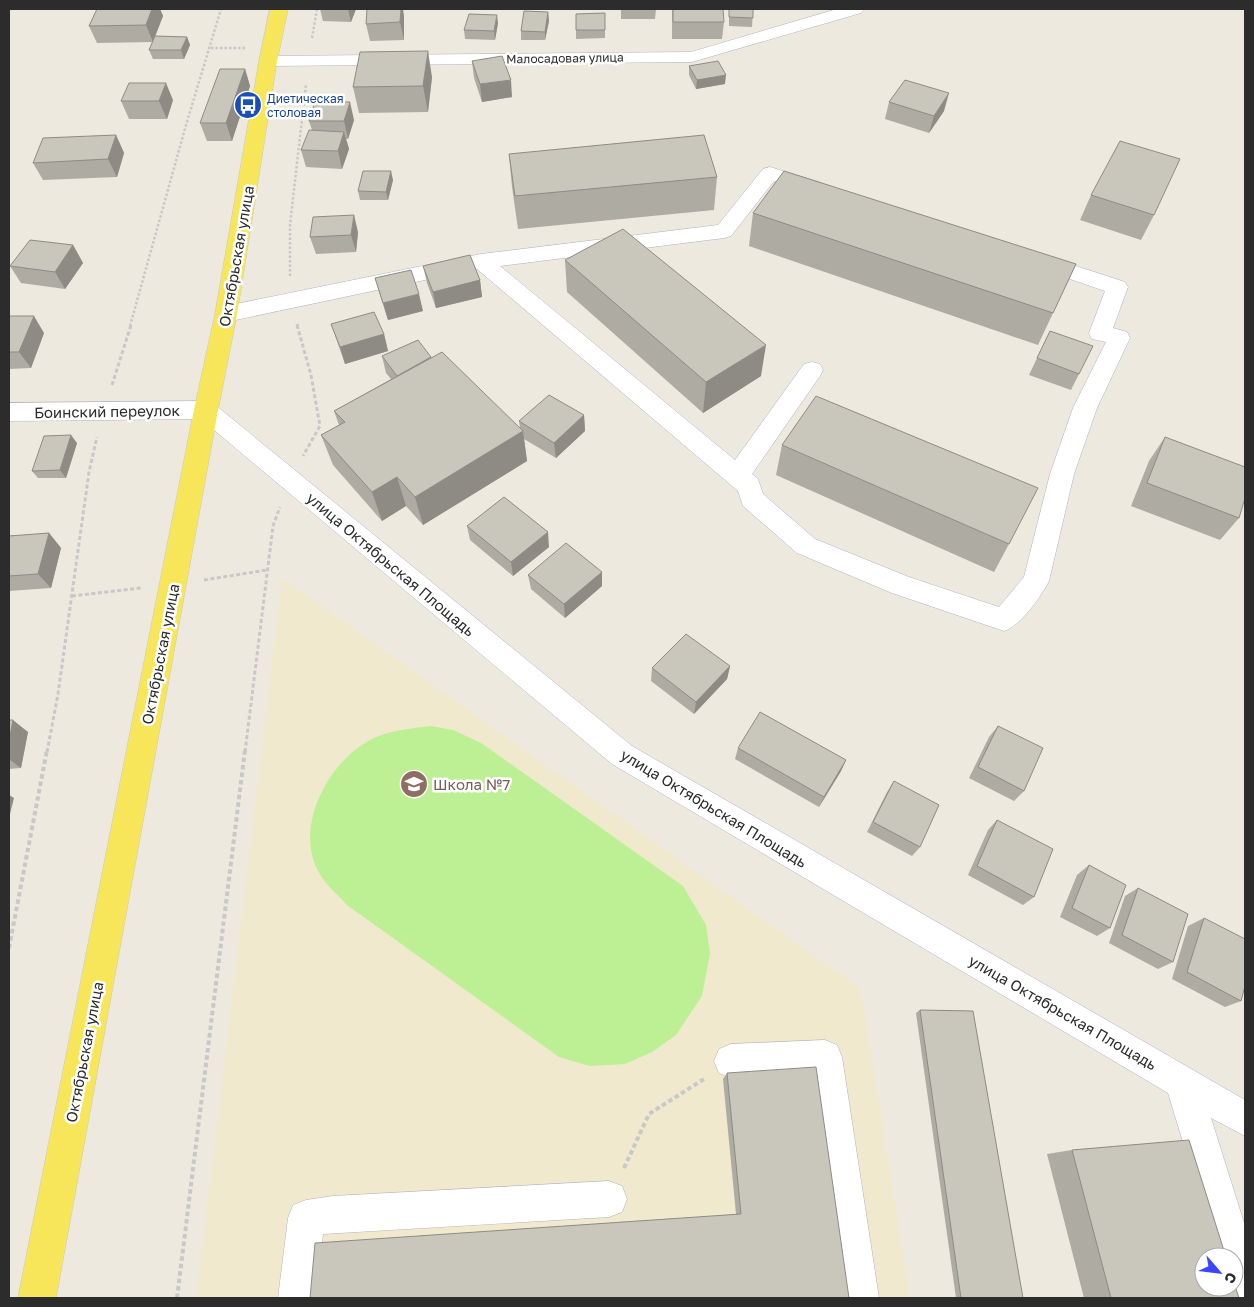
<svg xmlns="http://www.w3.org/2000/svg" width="1254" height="1307" viewBox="0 0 1254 1307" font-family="'Golos Text',sans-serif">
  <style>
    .education { fill: #f0e9cd }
    .pitch { fill: #bdef94 }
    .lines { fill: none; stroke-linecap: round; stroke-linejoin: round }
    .minor-casing { stroke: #b2b2c0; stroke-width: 1 }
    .major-casing { stroke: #c8c8c8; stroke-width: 1 }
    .path-far2 { stroke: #c8c8c8; stroke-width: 2.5; stroke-dasharray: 2.5 2; stroke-linecap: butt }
    .path-far1 { stroke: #c8c8c8; stroke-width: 3; stroke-dasharray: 4 2.5; stroke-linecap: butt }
    .path { stroke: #c8c8c8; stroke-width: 4; stroke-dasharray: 4.5 3; stroke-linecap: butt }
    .minor { fill: #fff; fill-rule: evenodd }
    .major { fill: #f7e65a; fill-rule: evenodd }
    .wall { fill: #adaba2 }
    .shaded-wall { fill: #8d8b84 }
    .building { fill: #c9c7bc; stroke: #8d8b84 }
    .labels { text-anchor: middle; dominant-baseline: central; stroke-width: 5; stroke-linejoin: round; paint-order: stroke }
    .far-street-label { font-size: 12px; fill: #2c2c2c; stroke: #fff }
    .far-transit-label { font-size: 12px; fill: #164399; stroke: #fff; text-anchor: start }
    .street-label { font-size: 15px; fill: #2c2c2c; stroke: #fff }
    .education-label { font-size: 15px; fill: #785e54; stroke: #fff; text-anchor: start }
  </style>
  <rect width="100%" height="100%" fill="#eee9de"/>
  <path class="education" d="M282,578l579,411 49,309h-714z"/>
  <path class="pitch" d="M431,726l22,4 28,13 202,143 23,39 4,28 -8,43 -26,39 -24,17 -27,12 -35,2 -31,-9 -212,-152c-8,-9 -20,-19 -26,-29 -29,-45 5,-111 47,-135 20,-11 41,-12 63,-15z"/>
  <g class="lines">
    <g class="minor-casing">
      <path id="minor" d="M837,9h27l-3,4 -169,49 -424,4 -6,-1 -3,-4 3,-4 6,-1 423,-4z
        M770,167l52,16 3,4 -3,4 -7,2 -41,-12 -43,55 -7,2 -224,28 235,194 69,-96 8,-2 8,2 3,6 -3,6 -68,98 6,5 5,15 52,45 94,38 90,30 25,-30 26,-103 23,-66 33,-66 -14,-3 -3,-6 16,-42 -76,-26 -4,-5 4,-5 7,-2 89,29 3,5 -15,41 14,4 3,6 -33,70 -23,66 -25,107c-8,16 -29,45 -45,50l-112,-38 -95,-40 -54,-47 -5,-15 -261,-222 -251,53 -8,-3 -3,-5 3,-5 8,-3 255,-52 237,-29 45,-56z
        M206,401l8,3 418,342 613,354v36l-34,-18 34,108v72l-13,-1 -5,-10h7v-30h-16l-50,-164 -556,-329 -411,-345 -192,2v-18z
        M825,1040l12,5 5,12 37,241h-38l-31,-223 -79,3 -12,-5 -5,-12 5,-12 12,-5z
        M609,1181l13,5 5,13 -5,13 -13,5 -286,17 -7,64h-38l10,-80 5,-13 13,-5 27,-4z"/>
    </g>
    <g class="major-casing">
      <path id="major" d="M270,9h18l-11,52 -40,253 -19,96 -162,888h-38l176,-888 21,-96 44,-253z"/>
    </g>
    <path class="path-far2" d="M312,38l5,-29
      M211,48h34
      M290,276v-51l16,-141
      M297,324l1,2
      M130,326l56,-201 35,-116"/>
    <path class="path-far1" d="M297,325l14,50 9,51 -17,30
      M112,385l19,-60
      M204,580l63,-10
      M72,596l69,-8
      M47,752l11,-58 31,-222 8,-35
      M245,752l28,-226 7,-19"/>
    <path class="path" d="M9,948l38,-198
      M624,1168l25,-54 55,-35
      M177,1298l68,-548"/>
    <use href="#minor" class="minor"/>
    <use href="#major" class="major"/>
  </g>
  <path class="wall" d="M97,9h63l3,7 -8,20 32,1 3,8 -6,14h-31l-4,-9 4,-8 -56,1 -8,-17z
    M320,9h36l-5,13 -28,-1z
    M621,9h35l-1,10h-34z
    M672,9l52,13 -2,17h-50z
    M729,9h24l-1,18 -23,-1z
    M548,12l1,9 -4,19h-24v-9z
    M605,13v25l-29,1v-25z
    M404,16v24l-34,1 -4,-17z
    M498,23l-3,17 -30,-1 -1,-9z
    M472,61l40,36 -30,5 -8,-24z
    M689,66l36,18 -29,5 -7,-14z
    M245,69l5,17 -18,55h-25l-7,-18z
    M432,77l-4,35 -69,1 -6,-26z
    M173,100l-6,19h-38l-8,-18z
    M889,102l55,9 -15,22 -44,-14z
    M354,120l-6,19h-2l3,10 -7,20 -36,-2 -5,-17 11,-20 -3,-9z
    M116,135l8,18 -7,24 -74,3 -10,-17z
    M509,154l208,23 -3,33 -196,19 -6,-42z
    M393,180l-5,20h-28l-2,-9z
    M1091,195l63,20 -13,25 -61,-20z
    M753,213l323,51 -38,81 -289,-99z
    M358,232l-2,20 -40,2 -6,-17z
    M73,245l10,18 -18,26 -44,-6 -11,-17z
    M565,260l196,116 -58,37 -136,-121z
    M423,266l57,14 2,17 -46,11 -9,-25z
    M375,278l48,33 -35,9 -8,-25z
    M9,316l35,17 -13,35 -22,1z
    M331,324l53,10 4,17 -43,13z
    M1050,331l29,43 -8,16 -42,-15z
    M382,356l49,1 89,71 -1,-7 65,-6 1,16 -29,27 -32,-19 3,22 -104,64 -17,-19 -24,15 -49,-56 -12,-30 18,-10 -5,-14 57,-32 -5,-6z
    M1165,437l74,81 -19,22 -89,-34 18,-45z
    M77,443l-11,35h-28l-6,-7z
    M782,445l227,99 -15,28 -218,-97z
    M467,526l82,21 -36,29 -43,-36z
    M49,533l12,15 -10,40 -42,3v-55z
    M602,572v14l-37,32 -34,-29 -3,-14z
    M730,666l-3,13 -33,35 -43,-33 1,-13z
    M9,720l19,12 -7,36 -12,1z
    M998,726l26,65 -10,10 -45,-23 20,-41z
    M738,748l108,12 -5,11 -22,36 -84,-48z
    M894,781l26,66 -8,9 -45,-24 20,-40z
    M997,820l37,77 -11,8 -55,-30 20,-45z
    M1089,865l21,63 -13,8 -37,-19 17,-42z
    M1138,888l35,74 -15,7 -49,-26 16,-47z
    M1204,918l37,83 -16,6 -53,-28 16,-53z
    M920,1010l103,288h-67l-40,-285z
    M727,1073l122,225 -113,-84 -13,-135z
    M1072,1150l167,148h-155l-37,-144z"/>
  <path class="shaded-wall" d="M152,9h8l3,7 -10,26 -7,-17z
    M348,9h8l-5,13z
    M401,9h2l1,7v24l-4,-18z
    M548,12l1,9 -4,19v-8z
    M497,15l1,8 -3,17 -1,-9z
    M187,37l3,8 -6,14 -3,-9z
    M428,51l4,26 -4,35 -5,-26z
    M245,69l5,17 -18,55 -6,-18z
    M726,75l-1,9 -29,5 1,-9z
    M511,80l1,17 -30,5 -2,-18z
    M166,83l7,17 -6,19 -8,-18z
    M949,93l-5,18 -15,22 5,-17z
    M350,102l4,18 -6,19 -4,-18z
    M344,132l5,17 -7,20 -4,-18z
    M116,135l8,18 -7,24 -9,-18z
    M391,171l2,9 -5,20 -2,-8z
    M354,215l4,17 -2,20 -5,-17z
    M73,245l10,18 -18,26 -10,-17z
    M480,280l2,17 -46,11 -3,-16z
    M419,294l4,17 -35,9 -5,-17z
    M34,316l10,17 -13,35 -12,-16z
    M384,334l4,17 -43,13 -5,-17z
    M766,345l-5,31 -58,37 3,-31z
    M584,415l1,16 -29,27 -2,-15z
    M523,431l4,30 -104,64 -8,-28z
    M71,435l6,8 -11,35 -6,-8z
    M397,477l9,29 -24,15 -10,-29z
    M548,532l1,15 -36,29 -2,-14z
    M49,533l12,15 -10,40 -13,-14z
    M602,572v14l-37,32 -1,-14z
    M730,666l-3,13 -33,35 2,-12z
    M13,720l15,12 -7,36 -12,-9v-18z
    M846,760l-5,11 -22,36 5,-10z
    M9,795l5,3 -5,20z"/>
  <path class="building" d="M97,9h55l-6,16 -57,1z
    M367,9h34l-1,13 -34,2z
    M673,9h50l1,13h-51z
    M729,9h24v9l-24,-1z
    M524,11l24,1 -3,20 -24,-1z
    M605,13v17h-29v-16z
    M469,14l28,1 -3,16 -30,-1z
    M155,36l32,1 -6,13h-32z
    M428,51l-5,35 -70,1 7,-35z
    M502,56l9,24 -31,4 -8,-23z
    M718,61l8,14 -29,5 -8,-14z
    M220,69h25l-19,54h-26z
    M905,80l44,13 -15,23 -45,-14z
    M129,83h37l-7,18h-38z
    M315,101l35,1 -6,19h-35z
    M309,130l35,2 -6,19 -37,-1z
    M116,135l-8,24 -75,4 10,-25z
    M704,135l13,42 -202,19 -6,-42z
    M1120,141l60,18 -26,56 -63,-20z
    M363,171h28l-5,21 -28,-1z
    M784,171l292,93 -23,49 -300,-100z
    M354,215l-3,20 -41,2 3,-20z
    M623,229l143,116 -60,37 -141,-122z
    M30,240l43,5 -18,27 -45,-6z
    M470,255l10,25 -47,12 -10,-26z
    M411,270l8,24 -36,9 -8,-25z
    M374,312l10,22 -44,13 -9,-23z
    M9,316h25l-15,36h-10z
    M1050,331l43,15 -14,28 -42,-16z
    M418,340l13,17 -34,19 -15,-20z
    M442,352l81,79 -108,66 -18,-20 -25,15 -51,-57 24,-13 -11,-11z
    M549,395l35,20 -30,28 -35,-22z
    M816,396l222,92 -29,56 -227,-99z
    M71,435l-11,35 -28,1 12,-35z
    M1165,437l80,30v31l-6,20 -92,-35z
    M504,497l44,35 -37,30 -44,-36z
    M49,533l-11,41 -29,2v-40z
    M566,543l36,29 -38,32 -36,-29z
    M686,634l44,32 -34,36 -44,-34z
    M760,712l86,48 -22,37 -86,-49z
    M9,720h4l-4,21z
    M998,726l45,22 -19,43 -46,-24z
    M894,781l45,24 -19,42 -47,-25z
    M997,820l56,29 -19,48 -57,-31z
    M1089,865l37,20 -16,43 -38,-20z
    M1138,888l50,26 -15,48 -51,-27z
    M1204,918l41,21v47l-4,15 -54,-29z
    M920,1010l53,1 50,287h-62z
    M816,1067l33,231h-539l5,-55 426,-29 -14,-141z
    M1189,1140l37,117h-22v30h30v-4l5,15h-128l-39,-148z"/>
  <defs>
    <g id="bus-disc" transform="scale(1.4375)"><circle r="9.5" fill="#1a4fb4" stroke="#fff"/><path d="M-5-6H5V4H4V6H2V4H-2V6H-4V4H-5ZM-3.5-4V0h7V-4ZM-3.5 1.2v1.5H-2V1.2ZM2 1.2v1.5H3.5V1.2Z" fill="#fff"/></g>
    <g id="school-disc" transform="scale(1.4375)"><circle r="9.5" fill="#8d6e63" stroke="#fff"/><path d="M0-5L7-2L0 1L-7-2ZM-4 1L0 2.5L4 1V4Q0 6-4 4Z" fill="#fff"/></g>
  </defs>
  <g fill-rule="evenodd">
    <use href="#bus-disc" x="248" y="105"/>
    <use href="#school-disc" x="414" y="784"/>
  </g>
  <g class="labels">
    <g class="far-street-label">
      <text transform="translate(565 58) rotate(-1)">Малосадовая улица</text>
    </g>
    <g class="far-transit-label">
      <text x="267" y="98">Диетическая<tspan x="267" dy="14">столовая</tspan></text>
    </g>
    <g class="street-label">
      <text transform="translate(236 256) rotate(-80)">Октябрьская улица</text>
      <text transform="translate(107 411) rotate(-1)">Боинский переулок</text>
      <text transform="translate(391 564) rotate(40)">улица Октябрьская Площадь</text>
      <text transform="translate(160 654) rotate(-79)">Октябрьская улица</text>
      <text transform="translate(714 808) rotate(31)">улица Октябрьская Площадь</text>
      <text transform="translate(1063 1012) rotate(30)">улица Октябрьская Площадь</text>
      <text transform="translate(84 1052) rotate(-79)">Октябрьская улица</text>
    </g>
    <g class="education-label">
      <text x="433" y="784">Школа №7</text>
    </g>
  </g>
  <rect width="1254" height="1307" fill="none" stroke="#2c2c2c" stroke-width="20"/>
  <g transform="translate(1219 1272) rotate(118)"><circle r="24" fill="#ffffff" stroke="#ababab"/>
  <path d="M0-4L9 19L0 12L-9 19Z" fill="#3a47ff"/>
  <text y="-8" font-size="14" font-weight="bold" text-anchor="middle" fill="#2c2c2c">С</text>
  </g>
</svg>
